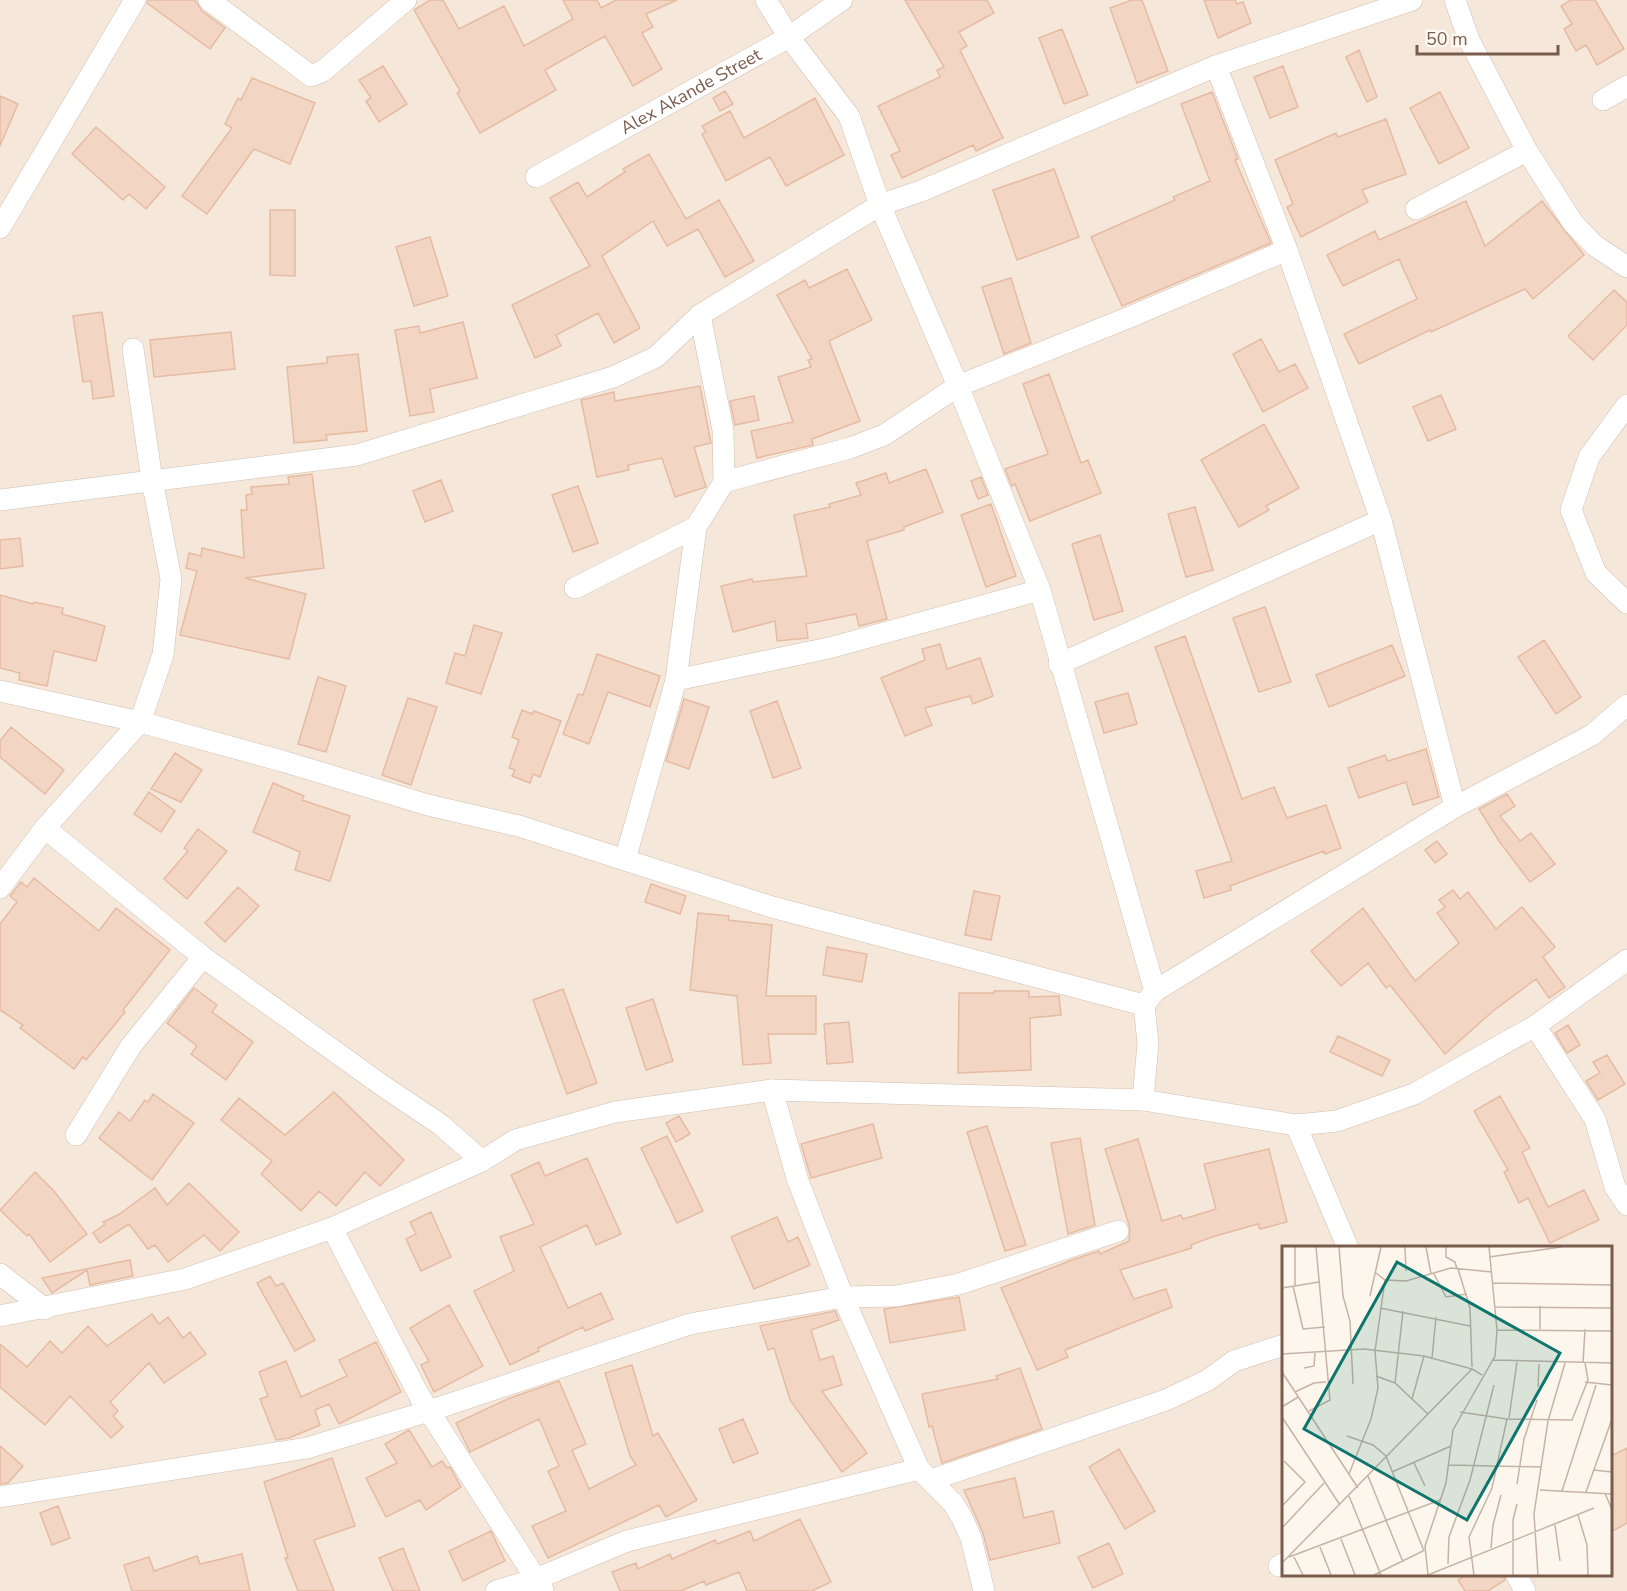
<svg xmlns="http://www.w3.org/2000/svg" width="1627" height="1591" viewBox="0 0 1627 1591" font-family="'Nunito Sans',sans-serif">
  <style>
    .residential { fill: #f5e8da; fill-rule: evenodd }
    .building { fill: #f3d5c3; stroke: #e6bba3; stroke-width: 1.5 }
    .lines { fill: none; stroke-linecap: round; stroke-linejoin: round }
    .minor-casing { stroke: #d1beb0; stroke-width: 22 }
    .minor { stroke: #fff; stroke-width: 21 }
    .labels { text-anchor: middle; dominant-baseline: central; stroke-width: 4.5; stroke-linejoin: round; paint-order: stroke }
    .street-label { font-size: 18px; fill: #7a5c4d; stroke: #fffaf3 }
    .inset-road { fill: none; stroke: #c5b3a7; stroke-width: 1.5 }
    .view { fill: #0f766e; fill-opacity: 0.15; stroke: #0f766e; stroke-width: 3 }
    .inset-edge { fill: none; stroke: #7a5c4d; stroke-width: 3 }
  </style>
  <rect width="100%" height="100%" fill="#fdf6ec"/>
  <path class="residential" d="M0,0h1627v1591h-1627zM1284,1248h326v326h-326z"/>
  <path class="building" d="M148,0h47l6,10 24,18 -15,21 -63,-46z
    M430,0h13l16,29 45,-23 20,40 49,-27 -10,-19h34l4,8 15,-8h61l-31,14 7,13 -11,6 20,36 -29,17 -28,-50 -60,34 11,20 -76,43 -23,-40 3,-2 -46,-81z
    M905,0h82l7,13 -35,19 8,14 -7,4 43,88 -27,13 -3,-6 -71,33 -11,-23 9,-4 -22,-45 62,-29 -3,-7 7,-3z
    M1132,0h10l26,71 -31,12 -27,-75z
    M1204,0h31l2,4 6,-2 8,21 -33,15z
    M1571,0h24l29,49 -27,16 -11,-20 -10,6 -12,-22 8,-5 -11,-18z
    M1062,29l26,66 -24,9 -25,-66z
    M1359,50l18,47 -10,5 -21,-45z
    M383,66l24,38 -28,18 -13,-21 5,-3 -12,-18z
    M1283,66l15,41 -28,11 -16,-41z
    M252,78l63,25 -25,61 -36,-15 -47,65 -25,-18 50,-68 -7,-4 13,-26 3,2z
    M725,91l8,13 -13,7 -7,-13z
    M1212,92l26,67 -3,1 36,83 -149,63 -31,-69 84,-37 -2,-3 37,-16 -29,-77z
    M1440,92l29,56 -30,16 -29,-56z
    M0,96l18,8 -18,42z
    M815,98l29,57 -58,31 -16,-29 -44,24 -24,-47 4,-2 -4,-6 28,-15 14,27z
    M1386,119l20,55 -44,16 6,12 -67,35 -14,-30 6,-3 -18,-44 61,-27 2,4z
    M96,127l69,60 -19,22 -17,-15 -6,6 -51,-46z
    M649,154l37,65 33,-19 35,61 -29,16 -27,-48 -31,17 -14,-25 -51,35 38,72 -26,15 -16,-30 -42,22 5,11 -26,12 -23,-53 78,-39 -40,-68 28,-16 9,15 38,-25 -2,-3z
    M1054,169l25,68 -62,23 -24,-70z
    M1466,201l19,45 57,-45 42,54 -51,44 -8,-10 -94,43 -1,-2 -71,34 -15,-30 73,-35 -18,-40 -56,27 -16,-31 48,-24 4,9z
    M270,210h25v66l-25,-1z
    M430,237l18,59 -34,10 -18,-59z
    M847,269l25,51 -43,21 31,80 -48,18 1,6 -56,13 -6,-27 42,-9 -15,-45 33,-10 -3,-7 4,-1 -35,-64 28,-15 4,8z
    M1011,278l20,65 -27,11 -22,-67z
    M1614,290l13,12v23l-34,35 -25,-24z
    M102,312l12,84 -21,3 -2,-18 -8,1 -10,-66z
    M463,322l14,56 -47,11 4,23 -24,4 -15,-86 24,-4 1,7z
    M231,332l4,37 -81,8 -4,-37z
    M1261,339l18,33 16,-8 13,24 -45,24 -30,-58z
    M358,354l9,77 -41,4 1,5 -33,3 -7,-76 40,-4v-6z
    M1049,374l32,89 7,-3 13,33 -71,28 -15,-37 -3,2 -7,-17 43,-15 -25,-70z
    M700,386l11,57 -17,4 12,40 -31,10 -13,-39 -34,7 1,5 -32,7 -16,-77 33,-8 1,9z
    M1441,395l15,34 -28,12 -15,-34z
    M754,396l5,24 -24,5 -5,-24z
    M1264,424l35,64 -33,18 3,4 -30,17 -38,-67z
    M926,469l17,43 -39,15v3l-37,11 20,78 -28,7 -3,-12 -50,10 2,14 -31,3 -2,-20 -42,11 -12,-46 31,-7 1,3 54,-6 -13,-61 36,-8 -1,-3 32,-9 -5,-12 30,-10 3,10z
    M312,474l12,94 -79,10 61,16 -17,65 -109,-24 17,-64 -11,-3 3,-15 12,3 1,-8 42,10 -3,-48h6l-1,-15 6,-1 -1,-7 38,-3 -1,-7z
    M981,477l7,18 -10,4 -7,-18z
    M441,480l12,31 -28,11 -12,-31z
    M578,486l20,57 -25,9 -21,-57z
    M991,504l25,72 -30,11 -25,-72z
    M1195,507l18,63 -27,7 -18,-63z
    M1100,535l23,76 -29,9 -22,-76z
    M20,538l3,28 -23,3v-29z
    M0,595l33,9 1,-2 29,6 -1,6 43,12 -9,35 -42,-10 -7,35 -28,-6 1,-7 -20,-5z
    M1265,607l26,75 -32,10 -26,-74z
    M474,625l28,8 -21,61 -35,-11 9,-30 10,3z
    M1185,636l57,163 32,-12 13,31 39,-13 15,43 -16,6 -1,-3 -94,35 1,4 -27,8 -8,-27 36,-10 -77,-214z
    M1544,640l37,57 -25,17 -38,-57z
    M940,644l7,25 33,-11 13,38 -20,8 -3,-8 -45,12 7,17 -27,11 -24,-58 44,-18 -3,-11z
    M1392,645l13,31 -76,31 -13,-32z
    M597,654l63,22 -10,31 -42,-15 -19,52 -26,-10 15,-40 5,1z
    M318,677l28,9 -20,66 -28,-8z
    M1128,693l9,31 -33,9 -9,-31z
    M408,698l29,9 -26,78 -29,-10z
    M684,699l25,8 -20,62 -23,-8z
    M777,701l24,67 -28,10 -23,-67z
    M522,710l10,4 2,-3 27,10 -21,56 -7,-3 -3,9 -18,-7 3,-6 -6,-2 10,-28 -7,-3z
    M11,727l53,43 -19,24 -45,-37v-16z
    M1426,749l13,48 -26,8 -7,-23 -47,16 -11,-30 37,-13 3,6z
    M175,753l27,17 -21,32 -30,-13z
    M273,783l31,13 -2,4 48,16 -20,65 -35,-11 5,-18 -47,-20z
    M149,792l26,19 -14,21 -27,-18z
    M1507,794l8,12 -15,10 20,25 11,-8 24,31 -25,18 -31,-41 -20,-32z
    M198,829l29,22 -40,48 -23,-20 24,-28 -4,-3z
    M1437,841l10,13 -12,9 -10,-13z
    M34,878l65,53 17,-23 54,42 -47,60 2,2 -39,48 -3,-3 -9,12 -54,-41 3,-3 -23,-15v-86l17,-22 -7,-6 11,-14 6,5z
    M651,884l35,12 -6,18 -35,-12z
    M238,887l21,19 -34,36 -20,-19z
    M1453,890l7,9 8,-7 28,37 26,-22 33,40 -12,10 22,30 -16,11 -13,-19 -43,32 -48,43 -55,-69 -4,3 -18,-25 -27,23 -30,-35 52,-43 52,73 44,-38 -22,-30 8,-6 -6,-7z
    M974,891l26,5 -9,44 -26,-5z
    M698,913l31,3 -1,4 44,5 -6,71h50v38h-48l3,29 -28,2 -6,-69 -47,-6z
    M827,947l40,7 -5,28 -39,-7z
    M194,988l23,17 -5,7 41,30 -27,38 -35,-26 6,-8 -30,-23z
    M563,989l34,94 -30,11 -34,-94z
    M994,991h35v6l30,-1 2,19 -31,3 1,52 -73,3 1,-80h35z
    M653,999l20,62 -27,9 -20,-62z
    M849,1022l4,40 -26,2 -3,-40z
    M1568,1025l12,20 -13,8 -12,-20z
    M1338,1036l52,24 -8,16 -52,-24z
    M1607,1055l18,29 -27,16 -12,-19 14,-8 -7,-11z
    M334,1092l70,68 -24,26 -15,-14 -29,34 -17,-15 -18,20 -40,-37 11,-13 -51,-41 18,-22 46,37z
    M153,1094l41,29 -42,57 -53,-42 20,-26 11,9 15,-21 3,2z
    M1500,1096l30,52 -8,4 26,55 36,-17 15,30 -49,23 -22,-45 -9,5 -15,-31 4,-2 -34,-59z
    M679,1116l11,18 -14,8 -10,-19z
    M873,1124l9,34 -71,20 -10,-34z
    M987,1126l39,119 -21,6 -38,-119z
    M667,1136l36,75 -26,12 -36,-75z
    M1080,1138l15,87 -27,9 -17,-91z
    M1138,1139l24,82 19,-6 2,4 33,-10 -12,-45 65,-15 18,73 -27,7 -2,-5 -46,13 -21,8 1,3 -72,22 14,29 32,-10 6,18 -107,43 3,7 -31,13 -36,-82 71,-28 27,-9 1,3 29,-13 1,-13 -25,-79z
    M587,1158l34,76 -25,11 -9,-20 -47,22 28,61 33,-15 12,26 -28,12 -2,-4 -45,21 1,3 -29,14 -36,-74 40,-20 -14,-34 34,-13 -23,-49 28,-13 6,14z
    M35,1172l19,19 33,43 -37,28 -21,-28 -2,2 -27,-26z
    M189,1183l50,49 -19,19 -16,-16 -36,27 -13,-17 -7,4 -19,-25 -29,19 -7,-10 12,-9 -2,-2 15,-7 37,-27 12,17z
    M431,1212l20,45 -30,14 -15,-32 10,-5 -6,-12z
    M777,1217l11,25 10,-5 12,28 -56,24 -23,-52z
    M130,1260l3,16 -43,9 -3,-15 -35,23 -10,-15z
    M270,1276l6,10 7,-3 32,57 -20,11 -38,-68z
    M959,1297l6,33 -75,13 -6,-34z
    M449,1305l34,61 -49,26 -13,-27 8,-4 -19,-33z
    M835,1311l4,9 -28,10 9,30 13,-4 9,29 -20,6 45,62 -25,19 -52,-72 -16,-52 -6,2 -8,-24z
    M152,1314l7,10 9,-7 15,21 7,-6 16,22 -42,29 -15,-20 -39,39 8,9 -5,5 10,11 -12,11 -41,-42 -25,29 -45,-38v-43l27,23 23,-26 12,12 26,-27 19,20z
    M376,1342l25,50 -62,32 -10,-20 -14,6 5,15 -31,13 -13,2 -16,-41 8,-3 -9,-24 27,-11 15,36 46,-21 -8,-16z
    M632,1365l21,71 5,-3 39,67 -31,17 -7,-12 -111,53 -16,-32 34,-15 -18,-40 11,-5 -20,-47 -69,33 -14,-29 54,-25 49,-17 27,63 -14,6 17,39 47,-24 -6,-9 -25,-83z
    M1020,1368l22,61 -100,34 -10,-37 -3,1 -7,-33 76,-15 -2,-3z
    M743,1419l15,34 -25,10 -14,-34z
    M409,1430l23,37 10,-6 5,7 3,-1 11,20 -35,23 -6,-10 -34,17 -20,-39 31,-15 -12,-19z
    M0,1446l23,20 -15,17 -8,1z
    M1627,1448v75l-16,9v-76z
    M1119,1449l36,62 -30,18 -36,-62z
    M332,1458l23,68 -41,14 20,51h-36l-13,-33h3l-24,-76z
    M1015,1478l9,40 29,-7 7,32 -70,17 -7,-27 -19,-43z
    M58,1506l12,32 -18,7 -12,-32z
    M800,1519l31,63 -19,9h-65l-8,-19 -33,13 -2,-4 -23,10h-61l-8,-19 24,-9 2,6 32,-15 2,5 43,-19 2,4 33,-13 4,10z
    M491,1531l14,30 -42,20 -14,-30z
    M1109,1543l14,31 -30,14 -15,-31z
    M403,1548l17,43h-27l-14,-33z
    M242,1554l8,37h-118l-8,-26 25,-8 5,14 43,-15 3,8z
    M1467,1575h36l2,5 -17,11h-23l-7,-11z"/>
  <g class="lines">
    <g class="minor-casing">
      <g id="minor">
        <path d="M209,0l102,76 12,-5 83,-71"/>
        <path d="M766,0l23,37 60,79 31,89 78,181 82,204 115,401 -11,14"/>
        <path d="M1455,0l14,40 58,111 46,72 21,22 33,22"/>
        <path d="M1216,66l71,184 94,270 74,287"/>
        <path d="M1603,100l24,-14"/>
        <path id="s1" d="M536,177l253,-140 53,-37"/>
        <path d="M1416,209l111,-58"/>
        <path d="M0,228l135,-228"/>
        <path d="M1627,405l-38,52 -18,53 25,63 31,30"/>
        <path d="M724,482l126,-34 34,-13 74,-49 172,-69 157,-67"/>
        <path d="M0,500l357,-45 256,-78 43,-20 44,-42 180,-110 41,-14 295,-125 196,-66"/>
        <path d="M575,588l121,-61"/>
        <path d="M1059,664l322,-144"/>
        <path d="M676,680l153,-32 211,-58"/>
        <path d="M0,691l140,31 142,39 146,44 91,21 253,81 372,98 4,38 -5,57"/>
        <path d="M45,828l158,129 180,129 58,39 41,36"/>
        <path d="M625,860l51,-180 20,-153 28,-45 -1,-52 -23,-115"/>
        <path d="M0,888l45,-60 95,-106 23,-67 8,-76 -19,-99 -19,-131"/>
        <path d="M1155,991l300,-184 137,-72 35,-30"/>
        <path d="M1535,1026l60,93 20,68 12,18"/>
        <path d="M772,1090l26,91 45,116 76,172 34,34 9,15 9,20 13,53"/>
        <path d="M1296,1125l52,123"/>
        <path d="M76,1135l55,-89 72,-89"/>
        <path d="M332,1228l88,169 123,193"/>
        <path d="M0,1274l45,35"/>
        <path d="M0,1316l185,-37 147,-51 150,-67 33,-21 100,-28 157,-22 371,10 153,25 41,-4 77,-27 121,-68 92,-66"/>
        <path d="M931,1480l235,-80 42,-20 26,-19 50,-16"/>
        <path d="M0,1497l307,-49 122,-37 261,-87 153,-27 54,-1 62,-12 159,-53"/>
        <path d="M1279,1566l5,-3"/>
        <path d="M1516,1574l9,17"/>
        <path d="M496,1591l40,-12 91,-38 292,-72"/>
      </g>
    </g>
    <use href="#minor" class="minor"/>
  </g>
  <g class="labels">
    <g class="street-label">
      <text stroke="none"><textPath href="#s1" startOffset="177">Alex Akande Street</textPath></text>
    </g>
  </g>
  <g transform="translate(1282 1246)">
    <rect width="330" height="330" fill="#fdf6ec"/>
    <path class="inset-road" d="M13,1v39M57,1l4,49 7,25 3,63M123,1l1,24M144,1l5,27M164,1v10l9,5 2,7M207,1l8,83 -2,26 -42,74 -7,53 -21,63 3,29 166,-67M207,11l72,-10M176,23l12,39 2,59M94,27l9,7 21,1 45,-13 41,4M152,28l12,23 21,-3M210,37l120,2M11,40l10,43 22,-2M0,42l37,-6M88,50l11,-49M258,60v23M212,61l118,1M98,62l90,18M215,84l115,1M0,108l82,-5 60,7 48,13M150,112l4,-41M211,114l119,3M301,117l2,-34M22,122l10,-2 1,-13M0,126l76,116M94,130l19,7 33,31M303,136l27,3M113,137l8,-72M256,141l1,-23M13,146l19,-9 12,-1M130,153l12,-43M0,161l16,-10M27,165l21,-11 -14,-153M178,166l47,7 65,1 16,-40 -3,-17M0,171l58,88M227,172l8,-56M65,190l26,9 13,11 38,95M132,217l11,23M167,219l93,2M311,224l19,2M110,226l59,-26M67,228l22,-55 7,-31 -3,-37 10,-71M86,230l35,86M235,238l7,-45 13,-39M258,244l72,4M280,245l34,-106M304,246l26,-73M323,247l7,17M67,250l32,79M0,260l23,-24 -21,-21M296,269l9,30 1,30M273,279l5,36M0,282l42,-45M59,293l14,36M38,301l11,28M209,302l2,-23 8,-30M7,311l151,-57M12,311l9,18M0,317l190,-194 10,6M166,318l1,-27 21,-57 24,-95M92,329l49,-24M192,329l-5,-38 23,-49 15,-69M231,329v-55l4,-16M256,329l-4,-61 14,-93 17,-58"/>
    <path class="view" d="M115,16l163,91 -93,167 -163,-91z"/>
    <rect width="330" height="330" class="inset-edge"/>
  </g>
  <path d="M1417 45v9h141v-9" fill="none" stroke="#7a5c4d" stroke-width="3"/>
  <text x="1426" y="45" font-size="18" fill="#7a5c4d" stroke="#fffaf3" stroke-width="4.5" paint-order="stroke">50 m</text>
</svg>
